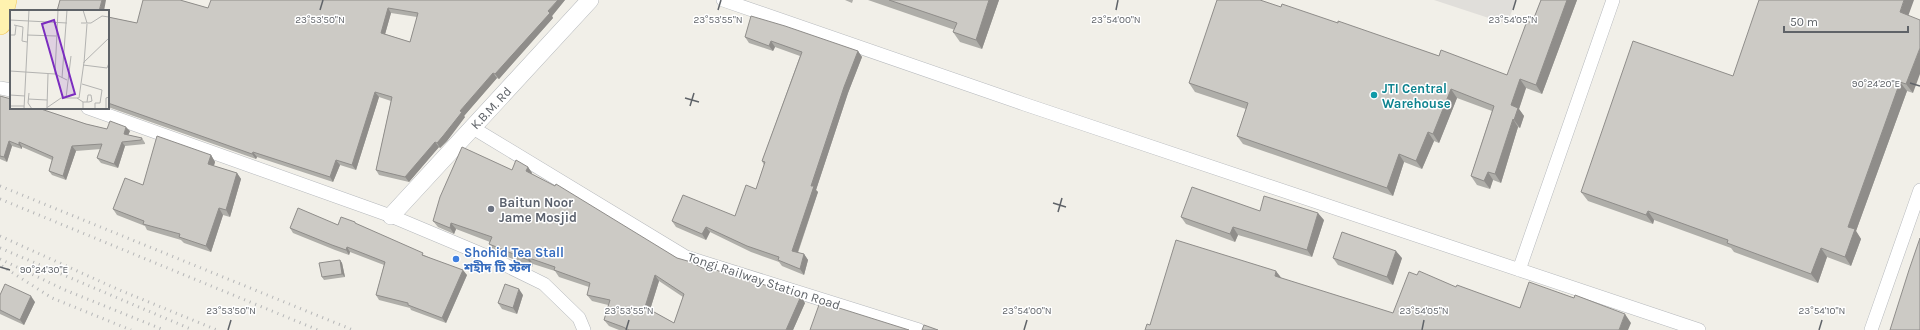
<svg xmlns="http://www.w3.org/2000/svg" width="1920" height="330" viewBox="0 0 1920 330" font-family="Karla,'Noto Sans Bengali',sans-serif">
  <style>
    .industrial { fill: #e0deda }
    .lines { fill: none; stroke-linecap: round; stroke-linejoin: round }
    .minor-casing { stroke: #b5b8bc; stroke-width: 14 }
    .tertiary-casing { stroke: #b5b8bc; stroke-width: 18 }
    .primary-casing { stroke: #f2c960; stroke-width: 22 }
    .minor { stroke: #fff; stroke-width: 13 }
    .tertiary { stroke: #fff; stroke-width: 17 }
    .primary { stroke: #fff2af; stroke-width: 21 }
    .rail { stroke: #b6b7b8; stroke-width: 3; stroke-dasharray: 1 5; stroke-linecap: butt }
    .wall { fill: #afaea9; fill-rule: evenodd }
    .shaded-wall { fill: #8f8d8a }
    .building { fill: #cccac5; stroke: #8f8d8a; fill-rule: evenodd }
    .ticks { fill: none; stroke: #5f6368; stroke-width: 1.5 }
    .culture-dot { fill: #0f9aa8; stroke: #fff; stroke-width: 1.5 }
    .worship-dot { fill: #6b7280; stroke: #fff; stroke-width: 1.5 }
    .shop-dot { fill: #3f7fe0; stroke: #fff; stroke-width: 1.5 }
    .labels { text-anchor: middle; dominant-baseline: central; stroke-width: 3; stroke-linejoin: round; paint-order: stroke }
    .culture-label { font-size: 13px; font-weight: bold; fill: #0d838f; stroke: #fff; text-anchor: start }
    .street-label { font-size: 13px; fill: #5f6368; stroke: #fff }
    .worship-label { font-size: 13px; font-weight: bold; fill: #5b616d; stroke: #fff; text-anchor: start }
    .shop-label { font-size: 13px; font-weight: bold; fill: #366cbe; stroke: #fff; text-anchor: start }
    .inset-road { fill: none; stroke: #b3b3b1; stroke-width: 1 }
    .view { fill: #7b2cbf; fill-opacity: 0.15; stroke: #7b2cbf; stroke-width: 2 }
    .inset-edge { fill: none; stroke: #5f6368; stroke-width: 2 }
    .ticks-label { font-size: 10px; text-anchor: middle; fill: #5f6368; stroke: #fff; stroke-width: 3; stroke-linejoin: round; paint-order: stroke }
  </style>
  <rect width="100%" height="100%" fill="#f1efe8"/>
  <path class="industrial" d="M1434,0h82l-9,24z"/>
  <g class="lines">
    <g class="minor-casing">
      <path id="minor" d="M723,0l301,104 675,226
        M0,88l11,2
        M88,108l303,108 100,42 53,26 35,34 5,12
        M473,128l213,129 233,73
        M1519,270l94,-270
        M1871,330l49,-140"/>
    </g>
    <g class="tertiary-casing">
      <path id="tertiary" d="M391,216l199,-216"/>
    </g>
    <g class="primary-casing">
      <path id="primary" d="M0,24l6,-24"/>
    </g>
    <use href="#minor" class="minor"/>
    <use href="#tertiary" class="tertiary"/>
    <use href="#primary" class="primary"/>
    <path class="rail" d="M0,186l353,144
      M0,199l318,131
      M0,236l117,53 100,41
      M0,248l193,82
      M0,259l65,31 99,40
      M2,266l50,32 79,32"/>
  </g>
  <path class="wall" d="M565,0l-13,16 1,2 -54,61 -2,-1 -33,38 1,1 -18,24 -7,7 -1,-1 -30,35 -30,-7 -3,-5 15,-69 -12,-4 -23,73 -16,-5 -7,17 -76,-25 -1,2 -148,-52v-90l29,6 46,-22 25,7zM391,13l26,4 -7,25 -25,-8z
    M845,0h8l-1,3z
    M868,0h131l-17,49 -22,-7 -7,-10 2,-2z
    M1541,0h36l-35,94 -16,-6 -7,21 5,7 -4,12 -2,-1 -17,56 -8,-3 -3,9 -13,-4 -6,-9 21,-65 -35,-13 -18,45 -5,-2 -12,28 -18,-7 -11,34 -150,-52 -6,-8 9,-27 -51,-17 -6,-9 92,-76 57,16 101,33 68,19 25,-52z
    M1909,16l4,77 -6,-2 -51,140 5,8 -10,27 -24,-9 -9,26 -84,-31 -3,-4 -77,-28 -1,4 -65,-23 -7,-9 152,-116z
    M745,37l113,14 4,6 -14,36 -32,97 2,2 -20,61 6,1 4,6 -4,15 -22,-9 -3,-4 -28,-10 -41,-20 -4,8 -30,-13 -4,-6 63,-5 21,-27 8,-24 -2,-4 38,-105 -25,-9 -2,4 -24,-8z
    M0,96l86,28 21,5 23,2 -2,4 14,3 3,5v1l-20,2 -7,22 -17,-5 -4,-5 4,-9 -25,2 -10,29 -14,-5 -3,-4 3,-11 -30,-13v2l-10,-3 -5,16 -7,-3z
    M211,155l4,7 -1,4 23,7 4,6 -11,38 -7,-2 -12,37 -27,-9 -3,-3 -34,-10 -2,-4 -28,-11 -4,-6 30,-24z
    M528,167l4,6v1l145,84 31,13 97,32 -12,27h-174l-10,-4 -5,-6 4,-15 -16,-4 -5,-6 2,-8 -30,-10 -4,-6 -22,-7 -1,3 -38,-16 -5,-7 1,-2 -34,-13 -2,5 -16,-7 -5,-6 79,-51zM659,281l24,16 -9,26 -24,-13z
    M1260,211l64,9 -12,37 -74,-22 -3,7 -49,-18 -5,-7z
    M357,224l110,51 -21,48 -35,-13 -1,-2 -31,-8 -3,-5 8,-30 -34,-13 -1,3 -14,-5 -42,-17 -3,-5z
    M1333,258h69l-9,27 -55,-20z
    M340,260l2,3 3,14 -21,3 -2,-3z
    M0,295l35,7 -11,23 -24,-11z
    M523,295l-6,19 -15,-5 -4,-6z"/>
  <path class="shaded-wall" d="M102,0h4l-2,11h-5z
    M558,0h7l-13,16 1,2 -54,61 -4,-5z
    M989,0h10l-17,49 -6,-9z
    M1567,0h10l-35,94 -6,-9z
    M1904,0h10l-8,22 -6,-10z
    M388,8l3,5 -7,25 -3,-5z
    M771,41l4,6 -2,4 -4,-5z
    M1920,48v26l-7,19 -7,-9z
    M858,51l4,6 -14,36 -32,97 2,2 -22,65 -4,-6 19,-65 33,-99z
    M493,73l4,5 -33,38 1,1 -18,24 -7,7 -3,-5 23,-32z
    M1520,79l6,9 -7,21 5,7 -4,12 -6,-8 -3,-15z
    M1900,82l7,9 -51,140 5,8 -10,27 -6,-9 3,-30z
    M1451,89l6,9 -18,45 -6,-9z
    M375,92l4,5 -23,73 -4,-5z
    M1513,119l5,8 -17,56 -6,-9z
    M126,127l4,4 -3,7 -3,-4z
    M1428,132l6,9 -12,28 -6,-8z
    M9,141l3,5 -5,16 -3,-5z
    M19,142l3,5v2l-3,-4z
    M122,142l3,4 -7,22 -4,-4z
    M435,142l4,5 -30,35 -4,-5z
    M72,146l4,5 -10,29 -3,-4z
    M253,152l4,5 -1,2 -4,-5z
    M1399,154l5,8 -11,34 -6,-8z
    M211,155l4,7 -3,9 -4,-7z
    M336,160l4,5 -7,17 -3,-5z
    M528,167l4,6 -1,4 -5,-6z
    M1488,172l5,8 -3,9 -6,-8z
    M237,173l4,6 -11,38 -4,-7z
    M219,208l4,7 -12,37 -5,-6z
    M1648,211l6,9 -1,4 -7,-9z
    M1318,213l6,7 -12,37 -5,-7z
    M451,223l5,6 -2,5 -4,-6z
    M706,227l4,5 -4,8 -4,-6z
    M1233,227l5,8 -3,7 -5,-8z
    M347,247l3,5 -1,3 -3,-5z
    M1821,248l6,9 -9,26 -7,-9z
    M1396,251l6,7 -9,27 -6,-8z
    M804,254l4,6 -4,15 -4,-6z
    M529,258l4,6 -1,3 -4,-7z
    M340,260l2,3 3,14 -3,-3z
    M463,270l4,5 -21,48 -4,-5z
    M1276,271l7,9 -8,-4z
    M655,275l4,6 -10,32 -4,-6z
    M519,289l4,6 -6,19 -4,-6z
    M31,296l4,6 -11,23 -4,-5z
    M801,296l4,7 -12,27h-7z
    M1625,314l6,9 -3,7h-9z"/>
  <path class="building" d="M60,0h42l-3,11h-42z
    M143,0h37l28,8 3,-8h347l-10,11 2,2 -55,61 -2,-1 -33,38 2,1 -19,24 -6,7 -2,-1 -30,35 -29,-7 16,-73 -17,-5 -23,73 -16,-5 -6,17 -77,-25 -1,2 -144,-51v-86l29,6zM388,8l30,5 -8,29 -29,-9z
    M889,0h100l-13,40 -23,-8 4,-9z
    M1217,0h43l21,7 1,-3 56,19v-2l101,35 2,-6 66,25 20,-54 5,2 9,-23h26l-31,85 -16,-6 -9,26 7,3 -4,12 -1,-1 -18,55 -7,-2 -4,9 -13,-5 23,-70 -43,-17 -18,45 -5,-2 -12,29 -17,-7 -12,34 -150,-52 11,-33 -59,-20z
    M1759,0h145l-4,12 20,8v28l-14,36 -6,-2 -52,145 7,2 -10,28 -24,-9 -10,26 -84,-31 1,-3 -80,-29 -2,4 -65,-23 52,-151 100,35z
    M751,16l34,10 73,25 -14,36 -33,99h3l-22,65 12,3 -4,15 -22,-9 1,-3 -32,-11 -41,-19 -4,7 -30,-13 11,-26 52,21 11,-31 10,4 9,-27 -3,-1 40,-109 -31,-11 -2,5 -24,-9z
    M0,96l11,3v9h27l48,16 21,5 3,-8 16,6 -2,7 18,4 -1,2 -19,2 -8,22 -17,-6 5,-14 -30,2 -9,30 -14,-5 4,-14 -34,-15v3l-10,-4 -5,16 -4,-1z
    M157,136l54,19 -3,9 29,9 -11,37 -7,-2 -13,38 -27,-9 1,-3 -37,-10 1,-3 -31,-12 12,-31 18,7z
    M462,147l50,23 4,-10 12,7 -2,4 29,15 1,-2 121,74 14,4 17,9 1,-3 92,28 -15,34h-157l-6,-3 -19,-7 6,-20 -23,-5 3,-12 -36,-13 1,-3 -26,-9 -1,2 -39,-16 3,-7 -41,-14 -1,5 -17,-7 7,-24zM655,275l29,19 -10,29 -29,-16z
    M1192,187l68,24 4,-15 54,17 -11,37 -74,-23 -3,7 -49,-17z
    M298,208l40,17 3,-8 14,5v1l68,30 -1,2 41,15 -21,48 -34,-13v-2l-32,-8 9,-33 -38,-15 -1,3 -14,-5 -42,-17z
    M1342,232l54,19 -9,26 -54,-19z
    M1920,238v92h-30l19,-60z
    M1176,240l100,31 -1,5 118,37 16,-41 8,3 2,-4 37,16 1,-2 63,23 9,-26 45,16 1,-3 50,19 -6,16h-474l2,-6 3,1z
    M340,260l2,14 -20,3 -3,-14z
    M5,284l26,12 -11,24 -20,-10v-15z
    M505,284l14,5 -6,19 -15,-5z
    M820,302l89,28h-99z
    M924,325l14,5h-16z"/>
  <path class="ticks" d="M320,10l3,-10M718,10l3,-10M1116,10l2,-10M1513,10l3,-10M1910,83l10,3M685,98l14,4M690,106l4,-13M1053,203l13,4M1058,212l4,-14M0,267l10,3M228,330l3,-10M626,330l3,-10M1024,330l3,-10M1422,330l2,-10M1819,330l3,-10"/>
  <circle class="culture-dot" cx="1374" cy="95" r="4"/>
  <circle class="worship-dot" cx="491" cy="209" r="4"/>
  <circle class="shop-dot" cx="456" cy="259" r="4"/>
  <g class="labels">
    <g class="culture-label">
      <text x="1382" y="88">JTI Central<tspan x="1382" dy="15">Warehouse</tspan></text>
    </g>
    <g class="street-label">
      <text transform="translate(491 108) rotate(-47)">K.B.M. Rd</text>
      <text transform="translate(764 281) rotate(18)">Tongi Railway Station Road</text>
    </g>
    <g class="worship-label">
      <text x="499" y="202">Baitun Noor<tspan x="499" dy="15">Jame Mosjid</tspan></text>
    </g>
    <g class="shop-label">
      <text x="464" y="252">Shohid Tea Stall<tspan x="464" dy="15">শহীদ টি স্টল</tspan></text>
    </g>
  </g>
  <g transform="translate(10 10)">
    <rect width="99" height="99" fill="#f1efe8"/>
    <path class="inset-road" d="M73,0l4,13M0,10l57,3M71,13h10l11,-7 7,1M4,15l9,2 -1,14 5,1M0,25h5l1,-9M17,25l29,1M74,53l3,-39M73,55l24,3 2,-5M0,61l45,3 12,6M45,64l3,-64M52,68l5,-68M72,74l20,6 -2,13h-5v6M19,83l-1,10 4,6M0,85l15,1M56,88l5,-42M67,88l6,4v7M18,89l19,1M73,92h6l3,-1 -1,-6h-3l-1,7M0,96h14M37,97l1,-33M14,99l5,-99M35,99l16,-11h18l5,-36 25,-24M96,99v-11l3,-1"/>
    <path class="view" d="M44,10l21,74 -12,4 -21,-74z"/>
    <rect width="99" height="99" class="inset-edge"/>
  </g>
  <g class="ticks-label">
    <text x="320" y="23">23°53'50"N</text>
    <text x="718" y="23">23°53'55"N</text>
    <text x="1116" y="23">23°54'00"N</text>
    <text x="1513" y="23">23°54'05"N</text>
    <text x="1876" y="87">90°24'20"E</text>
    <text x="44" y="273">90°24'30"E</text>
    <text x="231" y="314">23°53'50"N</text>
    <text x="629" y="314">23°53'55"N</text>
    <text x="1027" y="314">23°54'00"N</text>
    <text x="1424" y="314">23°54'05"N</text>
    <text x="1822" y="314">23°54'10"N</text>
  </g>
  <path d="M1784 26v6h124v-6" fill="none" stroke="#5f6368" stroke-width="2"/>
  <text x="1790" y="26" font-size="12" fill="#5f6368" stroke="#ffffff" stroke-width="3" paint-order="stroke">50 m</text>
</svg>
